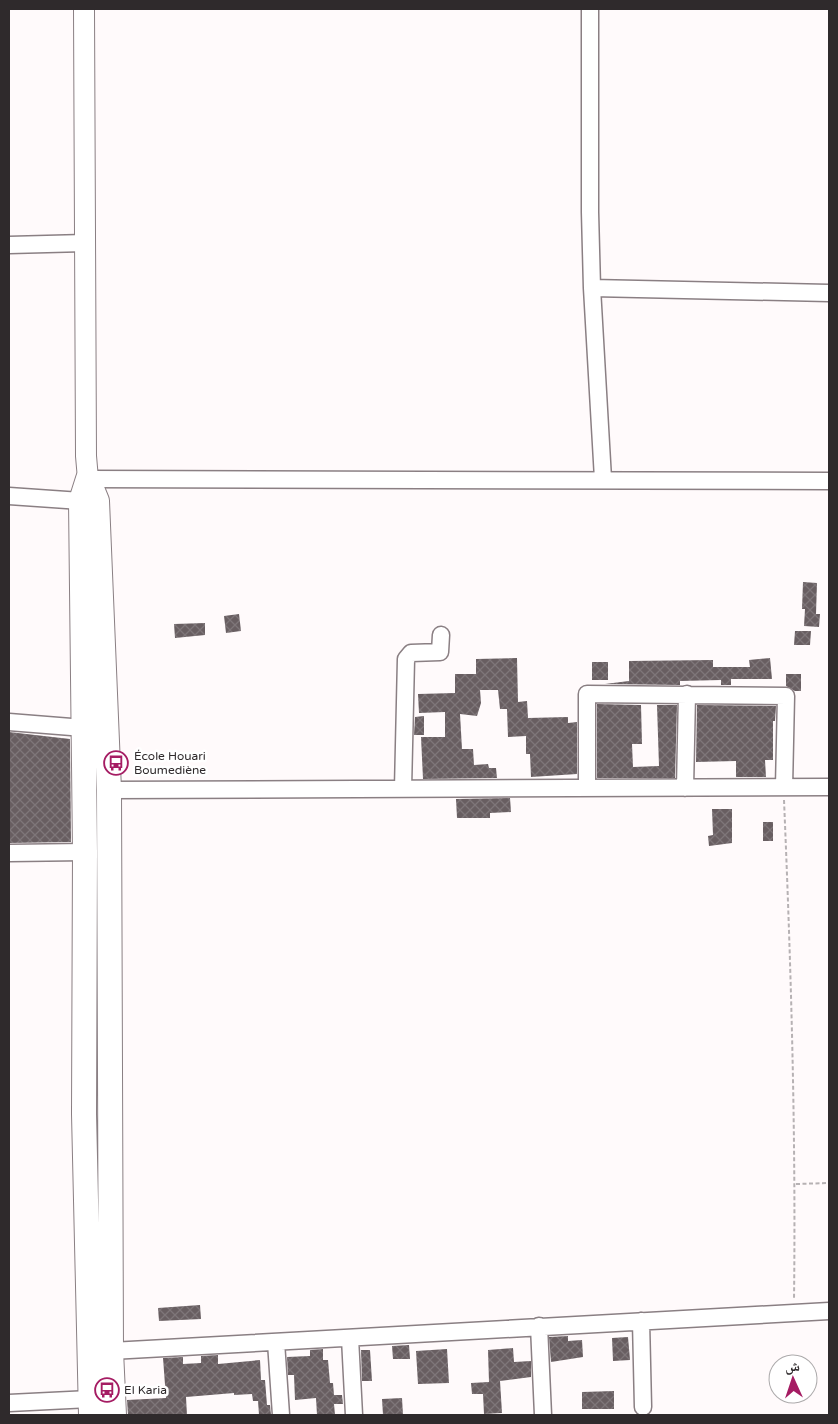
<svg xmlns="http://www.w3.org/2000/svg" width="838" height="1424" viewBox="0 0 838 1424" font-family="'Varela Round','Noto Naskh Arabic',sans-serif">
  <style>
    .building { fill: url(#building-cross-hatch) }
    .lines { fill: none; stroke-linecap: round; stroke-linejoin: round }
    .minor-casing { stroke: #8a7f83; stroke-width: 19 }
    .major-casing { stroke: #8a7f83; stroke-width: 22 }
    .highway-casing { stroke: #8a7f83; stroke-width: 26 }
    .path { stroke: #b6b1b3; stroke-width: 2; stroke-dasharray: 4 2.5; stroke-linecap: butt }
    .minor { stroke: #fff; stroke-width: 16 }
    .major { stroke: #fff; stroke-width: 20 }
    .highway { stroke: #fff; stroke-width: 24 }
    .labels { text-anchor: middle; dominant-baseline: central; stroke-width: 5; stroke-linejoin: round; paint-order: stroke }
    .poi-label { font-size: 12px; fill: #2f2a2c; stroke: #fff; text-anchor: start }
  </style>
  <defs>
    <pattern id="building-cross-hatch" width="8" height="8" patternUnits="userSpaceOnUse" patternTransform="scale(1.25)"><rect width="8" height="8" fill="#685e61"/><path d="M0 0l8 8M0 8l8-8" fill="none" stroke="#7e7679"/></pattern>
  </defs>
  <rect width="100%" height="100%" fill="#fffafb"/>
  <path class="building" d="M803,582l14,1 -1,31h4l-1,13 -15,-1 1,-17h-3z
    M239,614l2,17 -15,2 -2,-17z
    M205,623v12l-30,3 -1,-14z
    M795,631h16l-1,14h-16z
    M517,658l1,44 9,-1 1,17 40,-1v6l9,-1v52l-46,3 -1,-23h-4v-18l-18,1 -1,-28h-7l-2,-19h-18l1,13 -4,13 -17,-2 2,35h11l1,16 14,-1 1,4h7l1,10 -74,1 -2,-42h24v-25l-26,1 -1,-19 37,-1v-19h21v-15z
    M770,658l2,21h-41v6h-10v-5l-41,1v4l-75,-1 24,-3v-20l84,-1v7h37l-1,-7z
    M592,662h16v18h-16z
    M786,674h15v17h-6l-9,-5z
    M597,704l44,1 1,39h-10l1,23 26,-1 -2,-61h20l-2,73h-78z
    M697,705l79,1 -1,15h-2v39h-8l1,17h-30v-16l-40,1z
    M424,716v19h-10l1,-18z
    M9,732l61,7 1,103 -62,1z
    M510,798l1,14 -21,1v5h-33l-1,-19z
    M712,809h20v34l-23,3 -1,-10 5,-1z
    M763,822h10v19h-10z
    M200,1305l1,14 -42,2 -1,-13z
    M568,1336v5l14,-1 1,17 -32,5 -2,-25z
    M628,1337l2,23 -17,1 -1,-23z
    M409,1345l1,14h-17l-1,-13z
    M513,1348l1,14 17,-1v16l-31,4 2,32 -18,1 -1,-20h-11l-1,-11 18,-1 -1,-32z
    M323,1349v11h5l2,23h3l1,12h8l1,9h-9l1,11h-18l-1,-17 -21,2 -1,-25h-6l-1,-18 23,-1v-6z
    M447,1349l2,34 -31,1 -2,-33z
    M361,1350h9l2,31h-10z
    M218,1355v9l42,-4 1,20h4l2,25h3l1,10h-12l-1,-14h-5l-1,-7 -18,1v-2l-48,4 1,18h-59l-1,-15 39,-2 -3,-40 20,-1v7l18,-1v-7z
    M614,1391v18h-32v-17z
    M402,1398l1,17h-20l-1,-16z"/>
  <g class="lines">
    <g class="minor-casing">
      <path id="minor" d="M590,9v203l2,76
        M9,245l76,-2
        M88,479l741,2
        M603,479l-11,-191 237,5
        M9,496l72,5
        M9,722l75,6
        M587,788v-94l199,2 -2,91
        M685,788l2,-94
        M403,789l3,-130 5,-6 29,-1 1,-17
        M109,790l720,-3
        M9,853l76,-1
        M641,1321l2,86
        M539,1326l4,89
        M350,1338l4,77
        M276,1342l5,73
        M111,1351l718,-40
        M9,1403l81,-4"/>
    </g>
    <g class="major-casing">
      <path id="major" d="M84,9l2,447 2,23"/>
    </g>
    <g class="highway-casing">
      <path id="highway" d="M88,479l9,22 12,289 2,561 3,64
        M88,479l-7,22 4,351 -1,262 7,301"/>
    </g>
    <path class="path" d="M784,800c7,167 12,333 10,500
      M796,1184l33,-1"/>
    <use href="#minor" class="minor"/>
    <use href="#major" class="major"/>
    <use href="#highway" class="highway"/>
  </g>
  <defs>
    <g id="bus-ring" transform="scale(1.25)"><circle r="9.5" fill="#fff" stroke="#a51c63" stroke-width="1.5"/><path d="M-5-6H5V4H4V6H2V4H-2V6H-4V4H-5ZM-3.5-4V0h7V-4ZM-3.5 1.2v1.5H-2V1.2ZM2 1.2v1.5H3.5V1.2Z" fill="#a51c63"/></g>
  </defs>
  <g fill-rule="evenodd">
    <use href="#bus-ring" x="116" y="763"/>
    <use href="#bus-ring" x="107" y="1390"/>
  </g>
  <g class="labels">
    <g class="poi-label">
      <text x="134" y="756">École Houari<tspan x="134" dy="14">Boumediène</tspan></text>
      <text x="124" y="1390">El Karia</text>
    </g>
  </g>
  <rect width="838" height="1424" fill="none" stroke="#2f2a2c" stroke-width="20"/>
  <g transform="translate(793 1379) rotate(357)"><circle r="24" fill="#ffffff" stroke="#acaaab"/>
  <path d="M0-4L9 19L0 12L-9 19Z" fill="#a51c63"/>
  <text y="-8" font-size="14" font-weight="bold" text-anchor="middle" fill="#2f2a2c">ش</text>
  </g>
</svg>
